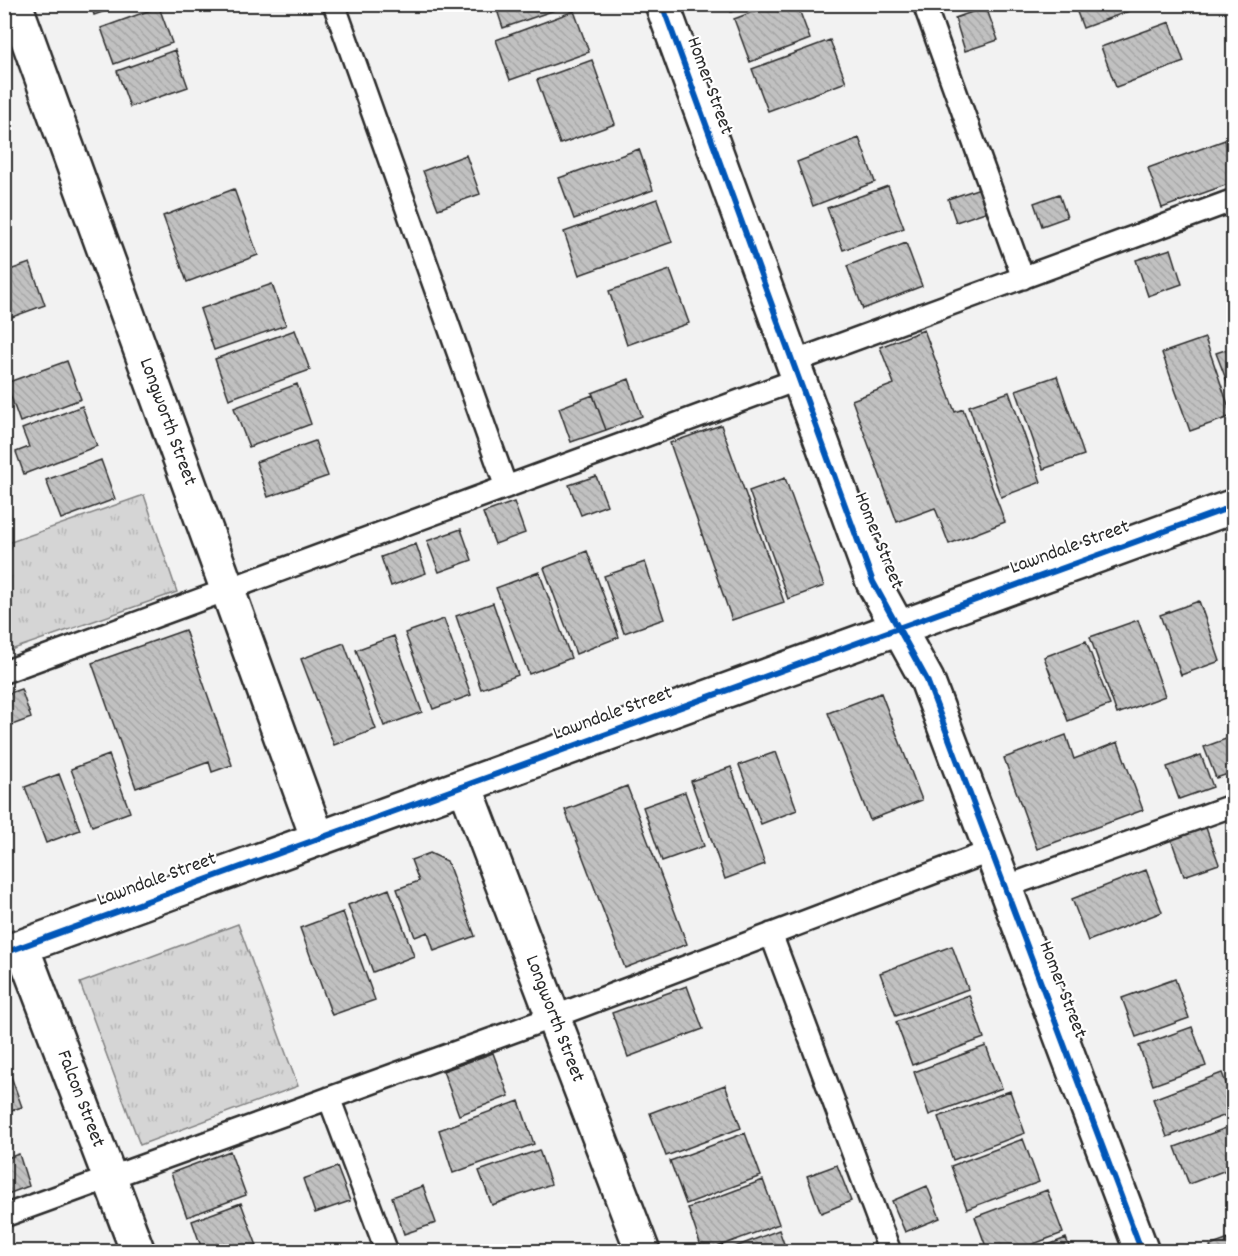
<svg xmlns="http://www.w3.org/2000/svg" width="1238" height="1256" viewBox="0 0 1238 1256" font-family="Dekko,sans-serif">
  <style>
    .grass { fill: url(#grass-tufts); stroke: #808080; stroke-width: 1.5 }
    .building { fill: url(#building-back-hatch); stroke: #2b2b2b; stroke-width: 1.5 }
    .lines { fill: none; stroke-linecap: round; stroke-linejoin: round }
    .service-casing { stroke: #2b2b2b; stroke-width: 26 }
    .minor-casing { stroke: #2b2b2b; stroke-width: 38 }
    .service { stroke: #fff; stroke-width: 21 }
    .minor { stroke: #fff; stroke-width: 33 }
    .cycleway-casing { stroke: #fff; stroke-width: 10 }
    .cycleway { stroke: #0057b8; stroke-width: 6 }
    .labels { text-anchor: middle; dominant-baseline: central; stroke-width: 4.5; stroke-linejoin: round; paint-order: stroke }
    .street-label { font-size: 20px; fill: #2b2b2b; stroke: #fff }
  </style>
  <defs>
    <pattern id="grass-tufts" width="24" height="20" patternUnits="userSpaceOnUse" patternTransform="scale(1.5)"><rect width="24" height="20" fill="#d5d5d5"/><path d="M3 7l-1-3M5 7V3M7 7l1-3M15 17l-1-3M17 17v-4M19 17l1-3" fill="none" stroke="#b7b7b7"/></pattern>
    <pattern id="building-back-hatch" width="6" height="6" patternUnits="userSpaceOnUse" patternTransform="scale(1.5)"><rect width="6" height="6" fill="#c1c1c1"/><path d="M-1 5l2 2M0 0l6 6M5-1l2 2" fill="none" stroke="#a6a6a6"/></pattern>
  </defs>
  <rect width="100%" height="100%" fill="#f2f2f2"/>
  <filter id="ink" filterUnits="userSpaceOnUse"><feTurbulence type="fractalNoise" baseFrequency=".0167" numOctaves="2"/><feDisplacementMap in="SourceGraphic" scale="12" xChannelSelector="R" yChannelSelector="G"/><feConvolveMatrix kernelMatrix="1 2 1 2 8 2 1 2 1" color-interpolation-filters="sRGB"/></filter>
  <g filter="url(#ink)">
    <path class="grass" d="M144,495l33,97 -172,60v-108z
      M238,924l60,162 -158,59 -60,-162z"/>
    <path class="building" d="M91,4h34l-31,11z
      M495,4h77l-69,24z
      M728,4h23l-20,8z
      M774,4h23l13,35 -60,23 -16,-43z
      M1074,4h74l-65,24z
      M159,7l13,36 -58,21 -13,-36z
      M986,7l12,33 -33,11 -10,-33z
      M574,11l15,41 -79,28 -14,-40z
      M1170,22l14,40 -68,25 -15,-40z
      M830,40l16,42 -78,29 -16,-42z
      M175,50l13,37 -58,20 -13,-36z
      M592,60l23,64 -55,20 -23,-64z
      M859,138l16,44 -62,24 -16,-44z
      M1225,140l9,24v18l-72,26 -14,-40z
      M639,149l14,41 -79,29 -15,-41z
      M466,155l14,39 -42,15 -15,-38z
      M888,186l16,42 -61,22 -16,-42z
      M980,188l8,23 -32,11 -8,-23z
      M234,189l24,66 -71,27 -24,-66z
      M1059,194l8,23 -25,9 -8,-23z
      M657,199l15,43 -93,33 -15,-43z
      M906,243l16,43 -59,23 -16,-43z
      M1171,249l11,35 -34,12 -12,-36z
      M30,263l15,42 -41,15v-48z
      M670,270l19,53 -62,22 -18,-54z
      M272,284l14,41 -72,25 -14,-41z
      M295,330l15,40 -81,29 -14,-40z
      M924,330l31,82 8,-3 42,113 -56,22 -14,-36 -38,14 -45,-122 42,-16 -14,-37z
      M1205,338l27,78 -42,15 -28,-78z
      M1234,347v53l-18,-47z
      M67,361l14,38 -61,23 -14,-39z
      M1057,376l27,79 -41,14 -27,-79z
      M629,379l13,37 -36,14 -14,-37z
      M297,384l14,40 -62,23 -15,-39z
      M1009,392l32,90 -40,15 -32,-91z
      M593,395l13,35 -35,12 -12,-34z
      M82,406l15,40 -73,28 -8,-22 13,-5 -7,-18z
      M721,425l63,177 -52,18 -62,-177z
      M315,441l13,35 -60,21 -12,-35z
      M101,460l14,39 -54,20 -15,-39z
      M596,476l11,29 -26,10 -12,-30z
      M785,478l39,108 -36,13 -39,-108z
      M514,502l11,31 -30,11 -12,-31z
      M461,529l11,31 -33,12 -12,-31z
      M416,544l10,29 -35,13 -10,-29z
      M587,551l32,86 -43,17 -32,-86z
      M645,562l19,57 -40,14 -20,-57z
      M539,572l32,86 -42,16 -33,-86z
      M1199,601l21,60 -39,14 -21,-60z
      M493,603l25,72 -37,14 -25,-73z
      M444,619l27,76 -38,14 -28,-76z
      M1138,620l27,76 -48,18 -27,-77z
      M185,630l47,135 -20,7 -3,-10 -73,26 -44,-125z
      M394,636l28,76 -38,14 -28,-76z
      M1086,641l24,64 -42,16 -24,-64z
      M344,643l32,86 -42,16 -33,-86z
      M21,689l10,29 -27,10v-33z
      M881,693l41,107 -52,20 -42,-107z
      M1066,735l8,24 44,-17 25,68 -106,39 -33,-91z
      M1234,736v36l-18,6 -12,-31z
      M776,752l21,58 -36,14 -22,-59z
      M109,755l21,57 -38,14 -21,-57z
      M1201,755l12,32 -34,12 -12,-32z
      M731,767l34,97 -40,15 -34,-98z
      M59,774l21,56 -34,13 -21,-56z
      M627,786l60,158 -62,24 -60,-158z
      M685,792l19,54 -42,15 -19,-54z
      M1205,825l14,39 -35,12 -14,-40z
      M430,853l17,8 28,75 -41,15 -6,-19 -13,5 -18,-48 22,-8 -8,-21z
      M1146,870l16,42 -74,29 -16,-42z
      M389,889l25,67 -41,16 -25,-67z
      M343,912l32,88 -43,15 -32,-87z
      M952,946l16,43 -72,27 -16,-43z
      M1175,979l14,39 -53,19 -14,-39z
      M687,986l16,43 -75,28 -16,-44z
      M969,995l15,43 -72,27 -16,-43z
      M1192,1027l14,39 -53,19 -14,-39z
      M986,1046l16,42 -73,27 -15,-43z
      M493,1053l16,43 -50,19 -16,-44z
      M4,1057l18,50 -18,6z
      M1222,1073l12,30v9l-67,25 -14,-38z
      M725,1085l16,43 -75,28 -16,-43z
      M1010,1091l15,42 -72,27 -15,-43z
      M519,1101l15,43 -81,29 -14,-43z
      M1234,1125v42l-45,17 -14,-37z
      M745,1133l16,43 -75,28 -16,-43z
      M1023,1139l16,43 -72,27 -16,-43z
      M539,1150l12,34 -59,21 -13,-34z
      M230,1151l16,44 -59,22 -16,-44z
      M19,1154l10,32 -24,9 -1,-36z
      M837,1165l14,36 -30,12 -14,-37z
      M337,1167l13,34 -35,12 -12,-34z
      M763,1180l16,44 -76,28 -15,-44z
      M423,1186l13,37 -32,11 -12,-37z
      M927,1186l13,32 -35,14 -13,-31z
      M1047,1190l16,43 -51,19h-24l-13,-35z
      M241,1203l16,43 -14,6h-40l-11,-31z
      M779,1230l8,22h-65z
      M1234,1237v15h-22l-2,-6z
      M1066,1238l5,14h-41z"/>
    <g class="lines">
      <g class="service-casing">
        <path id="service" d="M334,4l172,483
          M924,4l99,274
          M793,362l441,-162
          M4,672l795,-293
          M1005,887l229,-82
          M771,934l119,318
          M329,1098l58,154
          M4,1216l549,-199 438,-166"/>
      </g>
      <g class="minor-casing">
        <path id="minor" d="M15,4l303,835
          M662,4l211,578 54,98 215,572
          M465,786l178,466
          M22,947l116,305
          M4,953l1230,-447"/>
      </g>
      <use href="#service" class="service"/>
      <use href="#minor" class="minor"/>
      <g class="cycleway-casing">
        <path id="cycleway" d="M662,4l211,578 54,98 215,572
          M4,953l1230,-447"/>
      </g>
      <use href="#cycleway" class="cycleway"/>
    </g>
  </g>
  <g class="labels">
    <g class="street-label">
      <text transform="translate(709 86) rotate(70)">Homer Street</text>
      <text transform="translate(167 422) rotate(70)">Longworth Street</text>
      <text transform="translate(878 541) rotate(68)">Homer Street</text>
      <text transform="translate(1070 548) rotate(-20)">Lawndale Street</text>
      <text transform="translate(613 714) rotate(-20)">Lawndale Street</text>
      <text transform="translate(157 880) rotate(-20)">Lawndale Street</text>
      <text transform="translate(1062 990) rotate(69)">Homer Street</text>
      <text transform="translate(554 1019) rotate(69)">Longworth Street</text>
      <text transform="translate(80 1099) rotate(69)">Falcon Street</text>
    </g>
  </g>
  <rect width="1238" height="1256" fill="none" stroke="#fff" stroke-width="24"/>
  <rect x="12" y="12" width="1214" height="1232" fill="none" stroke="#2b2b2b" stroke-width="2" filter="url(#ink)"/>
</svg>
